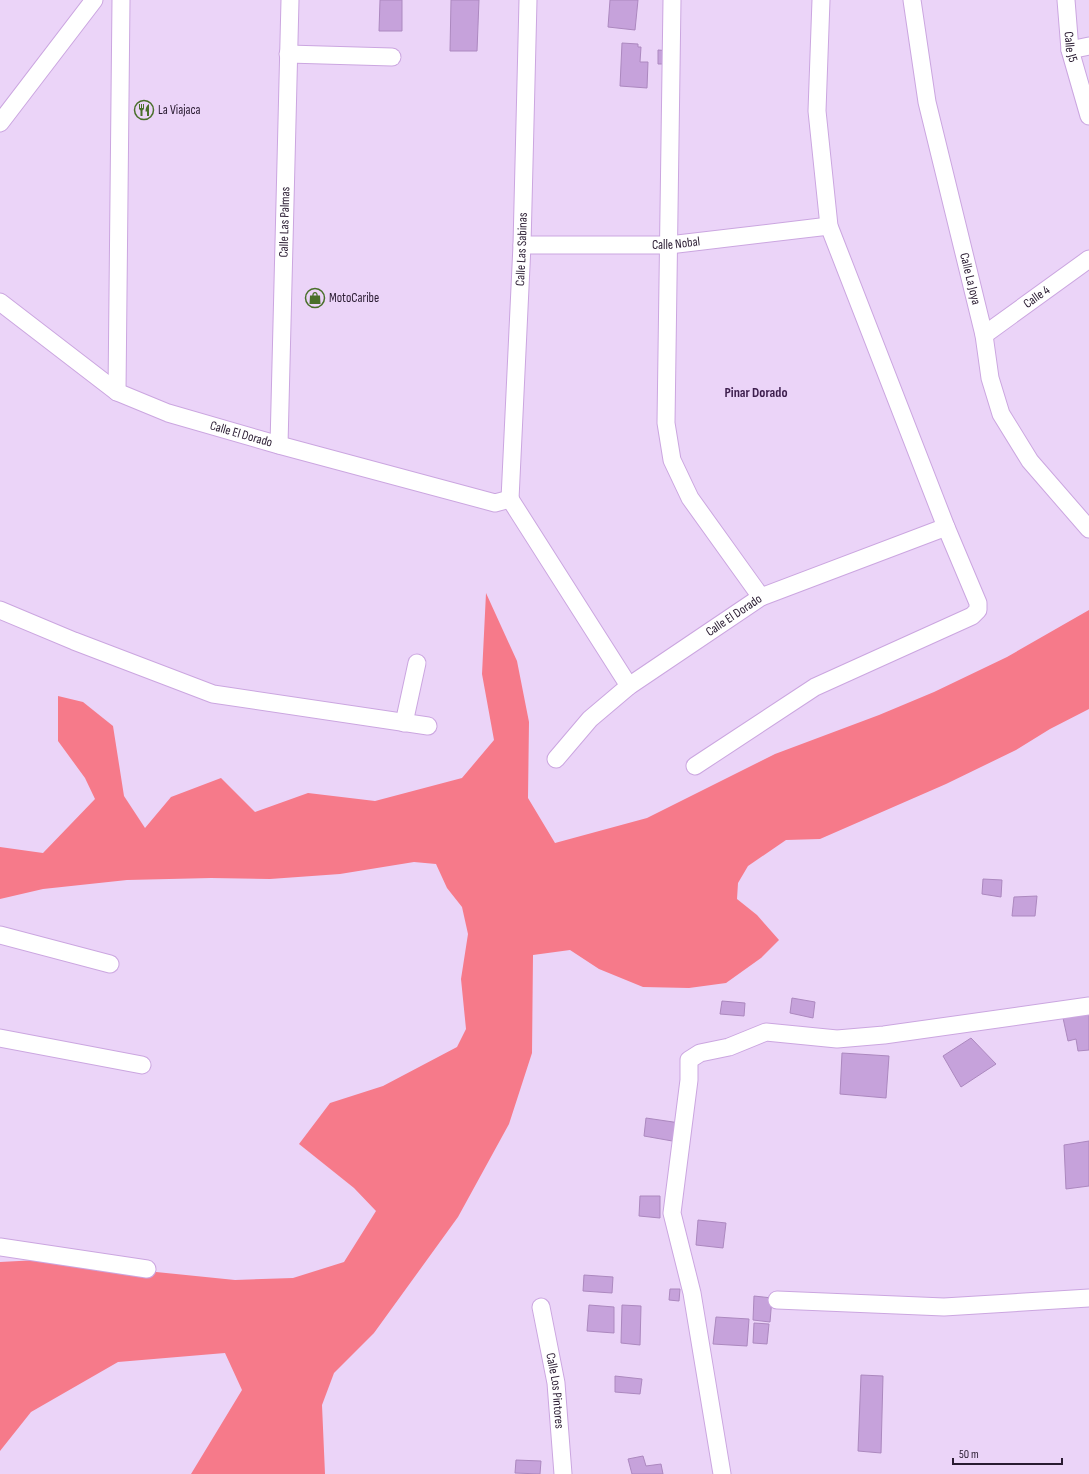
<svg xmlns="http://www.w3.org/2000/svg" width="1089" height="1474" viewBox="0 0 1089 1474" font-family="'Sofia Sans Condensed',sans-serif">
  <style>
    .forest { fill: #f67a8a }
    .building { fill: #c6a2db; stroke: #ac88bf }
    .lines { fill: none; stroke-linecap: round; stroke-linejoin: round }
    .minor-casing { stroke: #cba6e0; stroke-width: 19 }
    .minor { stroke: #fff; stroke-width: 17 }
    .labels { text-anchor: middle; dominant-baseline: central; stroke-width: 3; stroke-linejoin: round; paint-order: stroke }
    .street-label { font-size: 13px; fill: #291b31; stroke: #ebd4f8 }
    .poi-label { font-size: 13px; fill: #291b31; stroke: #ebd4f8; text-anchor: start }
    .neighbourhood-label { font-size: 14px; font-weight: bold; fill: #3d1e4d; stroke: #ebd4f8 }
  </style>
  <rect width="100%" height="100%" fill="#ebd4f8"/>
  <path class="forest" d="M486,593l31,68 12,61 -1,76 27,45 92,-25 128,-64 104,-39 55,-23 73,-35 82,-47v99l-39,20 -34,21 -70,34 -126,55 -34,1 -38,26 -10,17 -1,16 20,16 22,25 -18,18 -35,25 -37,5 -46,-1 -44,-18 -29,-19 -37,5 -1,98 -23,71 -51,93 -84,116 -40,40 -12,32 3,69h-134l51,-84 -17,-37 -107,9 -87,50 -31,39v-189l38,-2 197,20 58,-2 51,-16 32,-51 -22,-23 -55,-44 31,-41 53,-17 74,-39 9,-18 -5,-50 7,-45 -6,-27 -15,-19 -11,-24 -22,-2 -74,12 -70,5 -59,-1 -84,2 -84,9 -43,10v-52l43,6 52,-54 -10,-21 -27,-37v-45l25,6 30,24 11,70 21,32 26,-31 50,-19 34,34 53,-19 67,8 87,-23 32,-38 -12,-66z"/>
  <path class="building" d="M380,0h22v31h-23z
    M451,0h28l-2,51h-27z
    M610,0h28l-3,30 -27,-3z
    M622,43l16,1v3h3l-1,15h8l-1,26 -27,-2z
    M658,50l13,1 -1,13h-12z
    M983,879l19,1 -1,17 -19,-3z
    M1037,896l-2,20h-23l2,-19z
    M792,998l23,4 -2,16 -23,-5z
    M722,1001l23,2 -1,13 -24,-2z
    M1089,1013v37l-11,1 -2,-12 -8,2 -5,-23z
    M971,1038l25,26 -35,23 -18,-31z
    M842,1053l47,3 -3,42 -46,-4z
    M646,1118l34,5 -2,19 -34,-6z
    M1089,1141v45l-23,3 -2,-44z
    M640,1196h20v22l-21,-2z
    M698,1220l28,3 -3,25 -27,-3z
    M584,1275l29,2 -1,16 -29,-2z
    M670,1289h10l-1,12 -10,-1z
    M754,1296l18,2 -2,24 -17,-2z
    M589,1305l25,2v26l-27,-2z
    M622,1305l19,1 -1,39 -19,-2z
    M716,1317l33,2 -2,27 -34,-2z
    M754,1323l15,1 -2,20 -14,-1z
    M861,1375l22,1 -2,77 -23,-2z
    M615,1376l27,3 -2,15 -25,-2z
    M643,1456l3,10 15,-2 2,10h-31l-4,-15z
    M516,1460l25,1 -1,13 -25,-1z"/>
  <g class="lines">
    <g class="minor-casing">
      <g id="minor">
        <path d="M672,0l-6,423 6,37 18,38 71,99"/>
        <path id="s1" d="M912,0l15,102 57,233 6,43 11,36 29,47 59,68"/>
        <path id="s2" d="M1066,0l4,50 19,66"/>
        <path d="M1070,50l19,-4"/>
        <path d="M288,54l104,3"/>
        <path d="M0,123l94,-123"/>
        <path id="s3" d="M522,245h147l160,-19"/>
        <path id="s4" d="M0,302l117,90 51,21 111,32 216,58 15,-4"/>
        <path id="s5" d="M984,335l105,-76"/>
        <path d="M117,392l4,-392"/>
        <path id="s6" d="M279,445l11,-445"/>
        <path id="s7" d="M510,499l12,-254 6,-245"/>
        <path d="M510,499l119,187"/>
        <path d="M0,610l74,31 139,53 215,32"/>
        <path d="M404,723l13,-60"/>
        <path id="s8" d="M556,759l34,-40 39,-33 132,-89 185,-70"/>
        <path d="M695,766l120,-79 157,-71 6,-6v-7l-32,-76 -117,-301 -12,-115 4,-111"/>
        <path d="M0,935l110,29"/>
        <path d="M0,1038l142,27"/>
        <path d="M0,1247l147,22"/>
        <path d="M777,1300l167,7 145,-9"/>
        <path id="s9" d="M541,1307l15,76 7,91"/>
        <path d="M722,1474l-30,-181 -20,-80 17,-133v-20l11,-7 29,-6 37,-15 71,7 47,-4 205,-29"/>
      </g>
    </g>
    <use href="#minor" class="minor"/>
  </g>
  <defs>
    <g id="restaurant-ring" transform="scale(1)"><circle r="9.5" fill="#ebd4f8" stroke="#496f2a" stroke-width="1.5"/><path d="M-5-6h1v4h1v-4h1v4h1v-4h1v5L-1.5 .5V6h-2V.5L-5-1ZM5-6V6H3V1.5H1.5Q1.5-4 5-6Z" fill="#496f2a"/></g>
    <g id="shop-ring" transform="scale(1)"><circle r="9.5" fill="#ebd4f8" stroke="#496f2a" stroke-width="1.5"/><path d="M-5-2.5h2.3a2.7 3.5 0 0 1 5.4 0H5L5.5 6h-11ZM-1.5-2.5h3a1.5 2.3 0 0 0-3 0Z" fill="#496f2a"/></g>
  </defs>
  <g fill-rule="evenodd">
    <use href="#restaurant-ring" x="144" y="110"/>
    <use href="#shop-ring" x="315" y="298"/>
  </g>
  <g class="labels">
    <g class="street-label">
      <text stroke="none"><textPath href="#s2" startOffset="47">Calle J5</textPath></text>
      <text stroke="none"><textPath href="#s6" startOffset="223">Calle Las Palmas</textPath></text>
      <text stroke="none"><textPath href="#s3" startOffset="154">Calle Nobal</textPath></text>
      <text stroke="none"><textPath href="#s7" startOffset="250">Calle Las Sabinas</textPath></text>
      <text stroke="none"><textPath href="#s1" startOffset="285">Calle La Joya</textPath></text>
      <text stroke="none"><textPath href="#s5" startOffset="65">Calle 4</textPath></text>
      <text stroke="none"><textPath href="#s4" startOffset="279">Calle El Dorado</textPath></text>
      <text stroke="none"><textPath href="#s8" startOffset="230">Calle El Dorado</textPath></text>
      <text stroke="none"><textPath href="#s9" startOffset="85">Calle Los Pintores</textPath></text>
    </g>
    <g class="poi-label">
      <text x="158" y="110">La Viajaca</text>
      <text x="329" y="298">MotoCaribe</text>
    </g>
    <g class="neighbourhood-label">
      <text x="756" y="392">Pinar Dorado</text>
    </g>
  </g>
  <path d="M953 1458v6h109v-6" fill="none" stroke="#291b31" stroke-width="2"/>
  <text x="959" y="1458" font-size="12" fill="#291b31" stroke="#ebd4f8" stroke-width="3" paint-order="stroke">50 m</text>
</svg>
